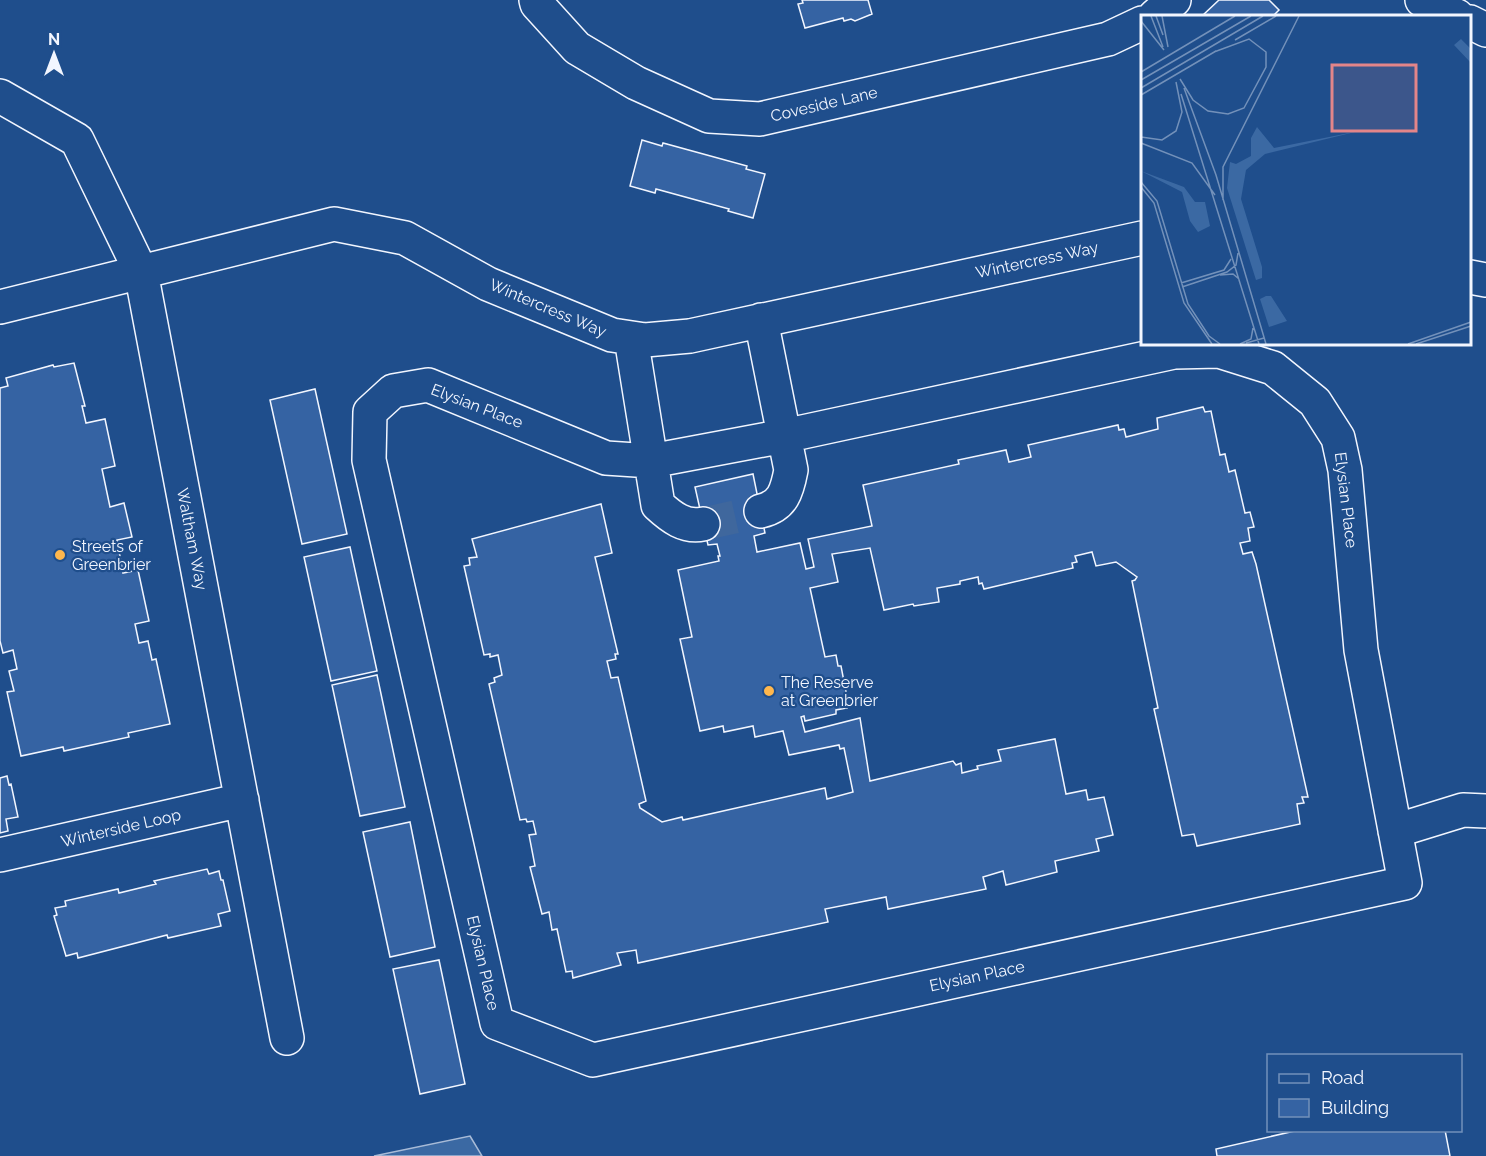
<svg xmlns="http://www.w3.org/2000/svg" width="1486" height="1156" viewBox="0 0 1486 1156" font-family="Raleway,sans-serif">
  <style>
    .water { fill: #3b69a3; stroke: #a8bbd7; stroke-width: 1.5 }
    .building { fill: #3563a3; stroke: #f2f6ff; stroke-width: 1.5 }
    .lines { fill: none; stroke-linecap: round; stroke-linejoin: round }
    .street-tunnel { stroke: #3f679d; stroke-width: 33; stroke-dasharray: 33 16; stroke-linecap: butt }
    .street-casing { stroke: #f2f6ff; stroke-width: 36 }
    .street { stroke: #1f4e8c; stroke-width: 33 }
    .poi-dot { fill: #ffb74d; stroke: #1f4e8c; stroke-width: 2 }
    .labels { text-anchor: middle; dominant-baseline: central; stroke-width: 4.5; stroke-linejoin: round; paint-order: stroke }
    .street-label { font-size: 16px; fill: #f2f6ff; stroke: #1f4e8c }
    .poi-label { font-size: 16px; fill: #f2f6ff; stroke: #1f4e8c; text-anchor: start }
    .inset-road { fill: none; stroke: #7391ba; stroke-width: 1.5 }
    .view { fill: #e38589; fill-opacity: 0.15; stroke: #e38589; stroke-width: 3 }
    .inset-edge { fill: none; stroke: #f2f6ff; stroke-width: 3 }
  </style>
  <rect width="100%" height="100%" fill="#1f4e8c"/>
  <path class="water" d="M470,1136l12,20h-108z"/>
  <path class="building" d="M802,0h66l4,14 -17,7 -4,-2 -7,2 -1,-3 -38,10 -7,-24 5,-1z
    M1219,0h50l10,10 -6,6h-71z
    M642,140l20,6 1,-3 84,23 -1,3 19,5 -12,44 -25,-7 1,-2 -73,-20 -1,4 -25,-7z
    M74,363l11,43h-3l4,17 19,-4 10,47 -13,3 8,38 14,-4 8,34 -15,3 6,33 15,-3 11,51 -14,3 4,19 9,-2 4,19 4,-1 14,65 -42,9 1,4 -65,14 -1,-4 -42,9 -14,-64 7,-1 -5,-20 8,-2 -4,-19 -10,3 -3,-12v-253l8,-2 -2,-8 47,-13 1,2z
    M315,389l32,145 -45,10 -32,-144z
    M1203,407l2,5 6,-1 9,44 5,-1 4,18 6,-2 10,43 5,-1 4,15 -6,1 2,13 -10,2 3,11 9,-2 4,12 52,233h-6l2,6 -7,1 3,20 -103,22 -3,-12 -12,2 -28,-127 4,-1 -26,-127 3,-1 2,-3 -21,-15 -20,4 -4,-14 -17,4 2,6 -5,1 1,5 -89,21 -2,-6 -3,1 -1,-7 -18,4v3l-23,4 2,14 -25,4 -1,-2 -29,6 -14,-62 -38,6 6,28 -28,6 15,69 11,-2 2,11h3l6,31 -2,1 2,10 -11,2v4l-31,7 -1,-5 -3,1 4,15 55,-14 10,63 83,-20 3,4 5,-2 1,10 16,-4 -1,-3 24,-5 -3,-11 57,-11 11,55 20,-4 2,10 16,-3 9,38 -17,4 3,12 -44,10 2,11 -51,13 -3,-14 -20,6 3,12 -98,20 -2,-12 -61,12 3,13 -190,41 -2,-13 -19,3 4,12 -48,13 -1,-7 -6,1 -9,-43 -5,1 -3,-18 -7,2 -12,-47 5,-1 -6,-31 7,-1 -3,-13 -6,1 -1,-3 -6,1 -31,-136 6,-2 -1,-4 8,-3 -4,-20 -8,2v-3l-6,1 -20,-89 6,-1 -1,-7 8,-1 -5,-18 129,-35 11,49 -17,4 23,97h-3l1,5 -9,2 4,17 7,-1 28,124 -7,3 1,4 22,14 20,-5 1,3 142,-32 2,11 26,-7 -9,-44 -4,1 -1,-4 -50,10 -6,-24 -28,6 -2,-11 -29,6 -1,-6 -23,5 -20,-92 12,-2 -14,-67 41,-9 -1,-5h2l-3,-12 -9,1 -13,-58 58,-13 12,59 -11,3 3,16 43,-9 6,26 8,-2 -6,-28 64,-13 -9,-41 96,-21 -1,-4 48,-10 3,12 22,-5 -3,-12 90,-20 1,5 5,-1 2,8 32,-8 -1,-11z
    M350,547l27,124 -46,10 -27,-124z
    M377,675l28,132 -45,9 -28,-131z
    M7,776l2,9 2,-1 7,33 -12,2 2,12 -8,2v-55z
    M410,822l25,125 -45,10 -27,-125z
    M207,869l2,5 10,-3 2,9h2l7,31 -12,3 3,12 -53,12 -1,-3 -89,23 -1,-5 -11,3 -12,-40 3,-1 -2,-7 11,-2 -1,-5 53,-12 1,4 37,-9 -2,-3z
    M439,960l26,124 -45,10 -27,-125z
    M1299,1130h146l5,26h-233l-1,-7z"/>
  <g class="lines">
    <path class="street-tunnel" d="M703,524l58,-13"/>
    <g class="street-casing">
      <path id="street" d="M536,0l1,4 40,44 59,35 73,33 51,3 348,-80 34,-16
        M1422,0l35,16
        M1155,16l19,-16
        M1470,22l16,8
        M0,96l77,44 64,132 146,766
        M1470,277l16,3
        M0,307l334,-83 71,14 83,46 124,51 33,5 45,-4 452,-98
        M631,338l27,167c13,12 27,23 45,19
        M1219,351l54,17 42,34 23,36 7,32 16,180 44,233 -812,177 -96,-37 -128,-563 1,-48 23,-21 35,-6 178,73 45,3 133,-25 390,-84z
        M761,511c22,-5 26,-20 30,-41l-30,-150
        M1395,831l68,-21 23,1
        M0,855l242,-55"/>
    </g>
    <use href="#street" class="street"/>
  </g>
  <g class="poi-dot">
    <circle cx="60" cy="555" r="6"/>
    <circle cx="769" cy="691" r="6"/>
  </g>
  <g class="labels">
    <g class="street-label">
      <text transform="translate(824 104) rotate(-13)">Coveside Lane</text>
      <text transform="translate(1037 260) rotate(-12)">Wintercress Way</text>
      <text transform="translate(548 308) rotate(23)">Wintercress Way</text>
      <text transform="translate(477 406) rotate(21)">Elysian Place</text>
      <text transform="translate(1346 500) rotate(83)">Elysian Place</text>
      <text transform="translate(192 539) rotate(79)">Waltham Way</text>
      <text transform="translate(121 828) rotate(-13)">Winterside Loop</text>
      <text transform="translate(483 963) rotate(77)">Elysian Place</text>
      <text transform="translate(977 976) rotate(-12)">Elysian Place</text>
    </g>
    <g class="poi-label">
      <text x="72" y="546">Streets of<tspan x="72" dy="18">Greenbrier</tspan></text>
      <text x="781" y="682">The Reserve<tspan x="781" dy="18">at Greenbrier</tspan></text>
    </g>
  </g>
  <g transform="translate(1141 15)">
    <rect width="330" height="330" fill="#1f4e8c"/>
    <path d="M320,24l10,10v14l-17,-18zM116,112l17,21 85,-17 -94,23 -19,16 -5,29 21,68v11l-6,2 -29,-92 3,-26 6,2 15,-8v-18zM0,156l43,16 11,15h10l5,24 -12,6 -8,-11 -8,-29zM125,281h5l16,25 -18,6 -9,-28z" fill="#3b69a3"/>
    <path class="inset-road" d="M10,1l12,31M15,1l7,19M21,1l6,31M0,6l23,29M94,25l41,-24M0,57l94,-56M39,64l13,21 15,11 20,3 16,-6 22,-41v-15l-17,-13 -35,13M0,65l110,-64M0,73l122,-72M43,73l32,87 50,169M40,79l78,250M0,80l75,-44M0,122l21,3 14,-9 6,-19 -6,-30M0,128l51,20 23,32M0,167l16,19 31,103 21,32 11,8M0,172l13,16 30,100 28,41M82,185v-33l76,-151M79,260l13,-1 6,5M40,268l43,-13 7,-11M41,272l45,-15 9,-7 2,-12M105,328l18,-5M99,329l11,-5 2,-11M267,329l63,-22M275,329l55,-18"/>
    <path class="view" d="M191,50h84v66h-84z"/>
    <rect width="330" height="330" class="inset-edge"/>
  </g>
  <rect x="1267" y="1054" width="195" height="78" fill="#1f4e8c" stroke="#7391ba" stroke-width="1.5"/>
  <rect x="1279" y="1074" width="30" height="9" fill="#1f4e8c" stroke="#7391ba" stroke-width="1.5"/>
  <text x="1321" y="1084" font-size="18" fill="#f2f6ff">Road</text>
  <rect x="1279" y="1099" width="30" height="18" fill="#3563a3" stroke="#7391ba" stroke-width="1.5"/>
  <text x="1321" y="1114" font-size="18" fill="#f2f6ff">Building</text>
  <g transform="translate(54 54)" stroke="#1f4e8c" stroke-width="4.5" paint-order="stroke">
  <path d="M0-4.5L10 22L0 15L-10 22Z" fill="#f2f6ff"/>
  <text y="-9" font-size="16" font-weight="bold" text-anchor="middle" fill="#f2f6ff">N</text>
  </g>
</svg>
